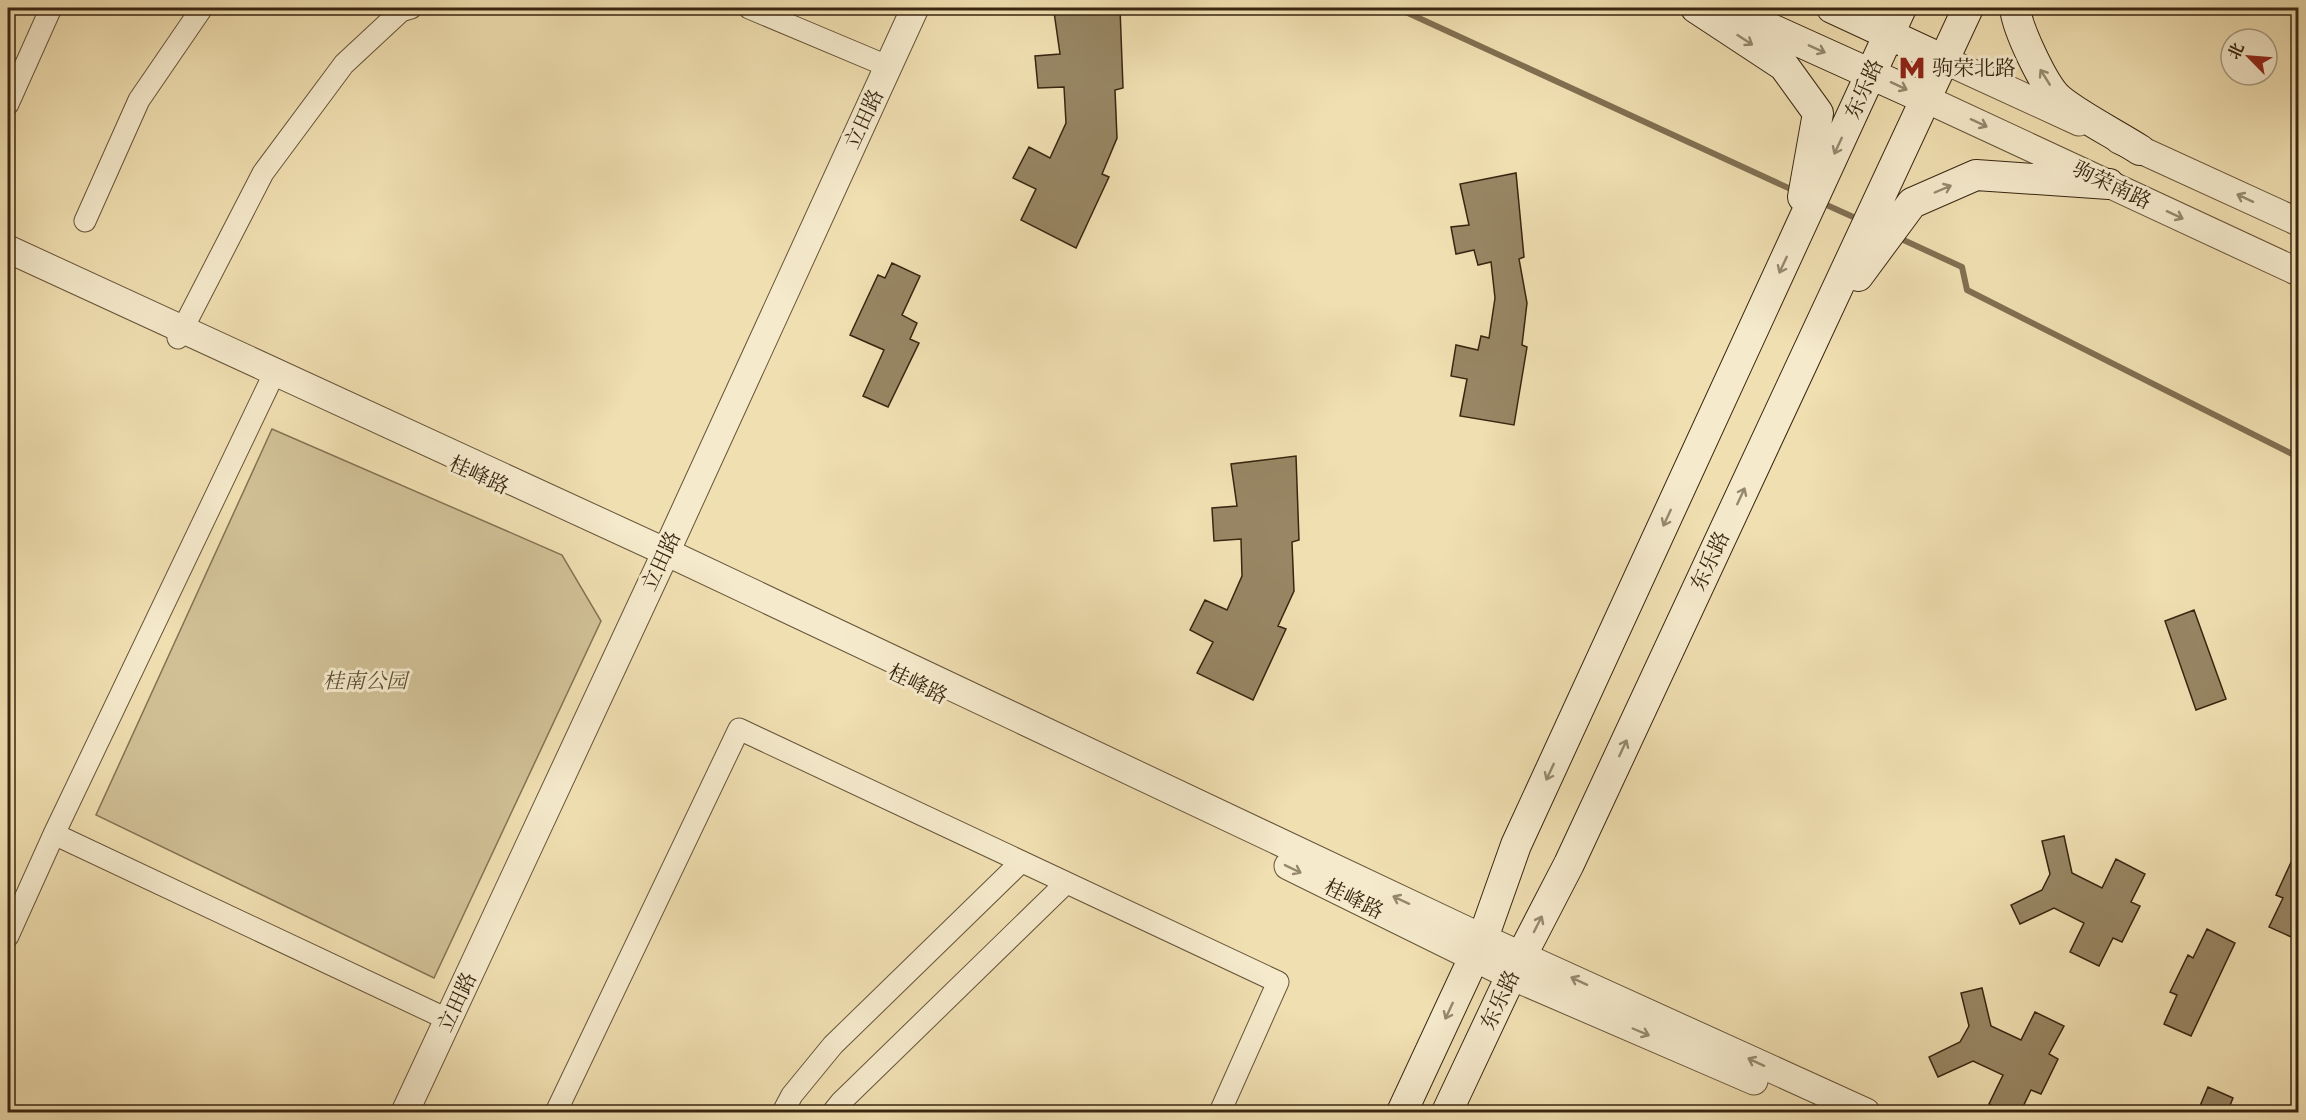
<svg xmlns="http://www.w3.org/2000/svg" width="2306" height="1120" viewBox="0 0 2306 1120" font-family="'IM FELL French Canon','Noto Serif SC',serif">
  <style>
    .green { fill: #d1c096; stroke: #847354; stroke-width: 1.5 }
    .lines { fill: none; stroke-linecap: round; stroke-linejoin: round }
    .stream { stroke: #816f51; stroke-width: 6 }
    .building { fill: #988664; stroke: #382611; stroke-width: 1.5 }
    .minor-casing { stroke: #665439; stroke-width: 23 }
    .tertiary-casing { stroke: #665439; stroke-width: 29 }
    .secondary-casing { stroke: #382611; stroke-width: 32 }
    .minor { stroke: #f5eacc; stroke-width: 21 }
    .tertiary { stroke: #f5eacc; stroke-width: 27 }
    .secondary { stroke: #f5eacc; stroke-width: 30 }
    .oneway { stroke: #96886e }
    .labels { text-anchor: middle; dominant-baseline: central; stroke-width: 6; stroke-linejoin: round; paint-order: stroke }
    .poi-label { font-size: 21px; fill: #382611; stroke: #f5eacc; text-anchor: start }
    .street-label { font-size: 21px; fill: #382611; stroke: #f5eacc }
    .park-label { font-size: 21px; font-style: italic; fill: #5e4c32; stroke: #f5eacc }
  </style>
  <rect width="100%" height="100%" fill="#f0dfb1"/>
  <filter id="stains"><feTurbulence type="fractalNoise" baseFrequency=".00333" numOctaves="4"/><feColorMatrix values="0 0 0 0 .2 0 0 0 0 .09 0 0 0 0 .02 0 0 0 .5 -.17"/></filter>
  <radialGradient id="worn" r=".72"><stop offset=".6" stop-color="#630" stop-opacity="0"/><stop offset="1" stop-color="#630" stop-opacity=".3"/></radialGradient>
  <path class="green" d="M272,429l290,126 39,66 -167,357 -338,-163z"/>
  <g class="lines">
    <path class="stream" d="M1397,8l398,183
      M1820,202l40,18
      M1897,237l65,30 5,23 331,167"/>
  </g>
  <path class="building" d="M1086,8h34l3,80 -8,2 2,48 -15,36 7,3 -33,71 -55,-28 15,-31 -23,-11 16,-31 21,11 16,-35 -2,-36 -26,1 -3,-32 25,-2 -6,-42z
    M1516,173l8,84 -5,2 8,44 -5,42 5,2 -13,78 -54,-9 7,-37 -16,-3 5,-31 22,5 3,-14 8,2 6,-40 -4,-36 -13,3 -4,-15 -18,4 -5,-27 18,-2 -9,-41z
    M892,263l28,13 -18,39 15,8 -7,16 9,4 -31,64 -25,-11 21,-46 -34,-15 28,-60 7,3z
    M1296,456l3,84 -7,2 2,49 -16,35 8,3 -33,71 -56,-27 16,-31 -23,-12 15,-30 22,10 15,-34 -1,-37 -27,2 -2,-33 25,-2 -6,-42z
    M2194,610l32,89 -30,11 -31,-89z
    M2064,836l8,37 30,15 14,-29 29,15 -14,28 9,4 -18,36 -9,-4 -14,28 -29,-14 14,-29 -30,-15 -34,16 -9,-19 31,-15 8,-16 -8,-33z
    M2298,847v93l-29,-13 14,-29 -7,-3z
    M2207,929l28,14 -44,93 -27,-12 13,-29 -7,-3 18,-37 5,3z
    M1982,988l9,38 30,14 14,-28 29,14 -15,28 9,5 -17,35 -10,-4 -11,23h-14l-17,-9 14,-29 -30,-14 -35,16 -9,-20 31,-15 9,-16 -8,-33z
    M2208,1087l25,11 -6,15h-30z"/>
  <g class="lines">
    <g class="minor-casing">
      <path id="minor" d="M749,8l138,58
        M8,104l43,-96
        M85,221l54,-121 63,-92
        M178,338l85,-165 81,-109 57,-53 10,-3
        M54,834l395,186
        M8,936l46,-102 217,-454
        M556,1112l183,-383 539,253 -58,130
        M783,1112l9,-17 41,-50 188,-183
        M833,1112l8,-10 225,-219"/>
    </g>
    <g class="tertiary-casing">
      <path id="tertiary" d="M1944,60l135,62
        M1926,99l372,173
        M2119,140l179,82
        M8,249l658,303 817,386 383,174
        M1288,866l223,110 243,105
        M405,1112l261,-560 249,-544"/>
    </g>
    <g class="secondary-casing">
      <path id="secondary" d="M1696,8l88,58 34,47 -15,84
        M1725,8l201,91
        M1832,8l112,52
        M2015,8c2,20 29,79 45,92 21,17 55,34 80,50
        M1858,276l54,-73 64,-28 133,9
        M1402,1112l81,-174 33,-93 385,-837
        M1447,1112l64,-136 58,-112 399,-856"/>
    </g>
    <use href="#minor" class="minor"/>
    <use href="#tertiary" class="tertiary"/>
    <use href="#secondary" class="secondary"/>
  </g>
  <defs><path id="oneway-shaft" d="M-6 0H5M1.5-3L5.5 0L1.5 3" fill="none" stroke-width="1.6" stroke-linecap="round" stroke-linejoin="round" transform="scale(1.5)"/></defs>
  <g class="oneway">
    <use href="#oneway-shaft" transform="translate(1745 40) rotate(33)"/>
    <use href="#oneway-shaft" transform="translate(1817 49) rotate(24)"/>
    <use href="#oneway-shaft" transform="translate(2045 77) rotate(-122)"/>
    <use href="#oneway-shaft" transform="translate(1899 86) rotate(25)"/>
    <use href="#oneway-shaft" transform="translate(1979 123) rotate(25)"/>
    <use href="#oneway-shaft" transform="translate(1838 146) rotate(115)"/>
    <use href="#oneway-shaft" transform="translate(1943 189) rotate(-23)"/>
    <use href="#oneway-shaft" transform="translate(2245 198) rotate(-155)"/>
    <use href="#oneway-shaft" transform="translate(2175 215) rotate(25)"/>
    <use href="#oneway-shaft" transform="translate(1783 265) rotate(115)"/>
    <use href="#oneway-shaft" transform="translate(1741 496) rotate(-65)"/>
    <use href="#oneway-shaft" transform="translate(1667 518) rotate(115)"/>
    <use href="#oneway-shaft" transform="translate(1623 748) rotate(-65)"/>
    <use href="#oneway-shaft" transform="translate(1550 772) rotate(115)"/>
    <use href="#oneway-shaft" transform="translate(1293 869) rotate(26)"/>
    <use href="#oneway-shaft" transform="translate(1401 900) rotate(-155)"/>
    <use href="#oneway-shaft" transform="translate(1538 924) rotate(-63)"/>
    <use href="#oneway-shaft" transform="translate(1579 981) rotate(-155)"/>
    <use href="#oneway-shaft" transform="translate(1449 1011) rotate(115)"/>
    <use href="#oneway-shaft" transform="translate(1641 1032) rotate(23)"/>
    <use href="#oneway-shaft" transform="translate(1756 1062) rotate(-155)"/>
  </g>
  <defs>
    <g id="metro-bare" transform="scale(2.07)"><path d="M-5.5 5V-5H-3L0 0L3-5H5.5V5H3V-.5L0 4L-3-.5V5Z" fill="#8f2418" stroke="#f5eacc" stroke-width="2.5" paint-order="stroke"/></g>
  </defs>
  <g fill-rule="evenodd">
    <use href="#metro-bare" x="1912" y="68"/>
  </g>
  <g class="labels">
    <g class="poi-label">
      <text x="1932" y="68">驹荣北路</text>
    </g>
    <g class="street-label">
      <text transform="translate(1864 89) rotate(-66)">东乐路</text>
      <text transform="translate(864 119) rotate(-65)">立田路</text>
      <text transform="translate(2112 185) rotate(25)">驹荣南路</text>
      <text transform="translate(479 475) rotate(24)">桂峰路</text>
      <text transform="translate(661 561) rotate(-65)">立田路</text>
      <text transform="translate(1710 561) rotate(-65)">东乐路</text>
      <text transform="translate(918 684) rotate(26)">桂峰路</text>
      <text transform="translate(1354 899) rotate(26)">桂峰路</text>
      <text transform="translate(1500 1000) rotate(-65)">东乐路</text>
      <text transform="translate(457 1002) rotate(-65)">立田路</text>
    </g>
    <g class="park-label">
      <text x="365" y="681">桂南公园</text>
    </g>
  </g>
  <rect width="2306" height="1120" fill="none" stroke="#f0dfb1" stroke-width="30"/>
  <rect x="9" y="9" width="2288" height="1102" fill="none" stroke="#382611" stroke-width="3"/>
  <rect x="15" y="15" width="2276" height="1090" fill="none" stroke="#382611" stroke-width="1.5"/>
  <g transform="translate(2249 57) rotate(295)"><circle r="28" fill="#f5eacc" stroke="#a99c81" stroke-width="1.5"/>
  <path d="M0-4.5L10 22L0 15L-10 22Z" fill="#8f2418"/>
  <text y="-9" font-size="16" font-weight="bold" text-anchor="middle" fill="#382611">北</text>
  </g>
  <rect width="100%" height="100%" filter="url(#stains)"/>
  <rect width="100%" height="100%" fill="url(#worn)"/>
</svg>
